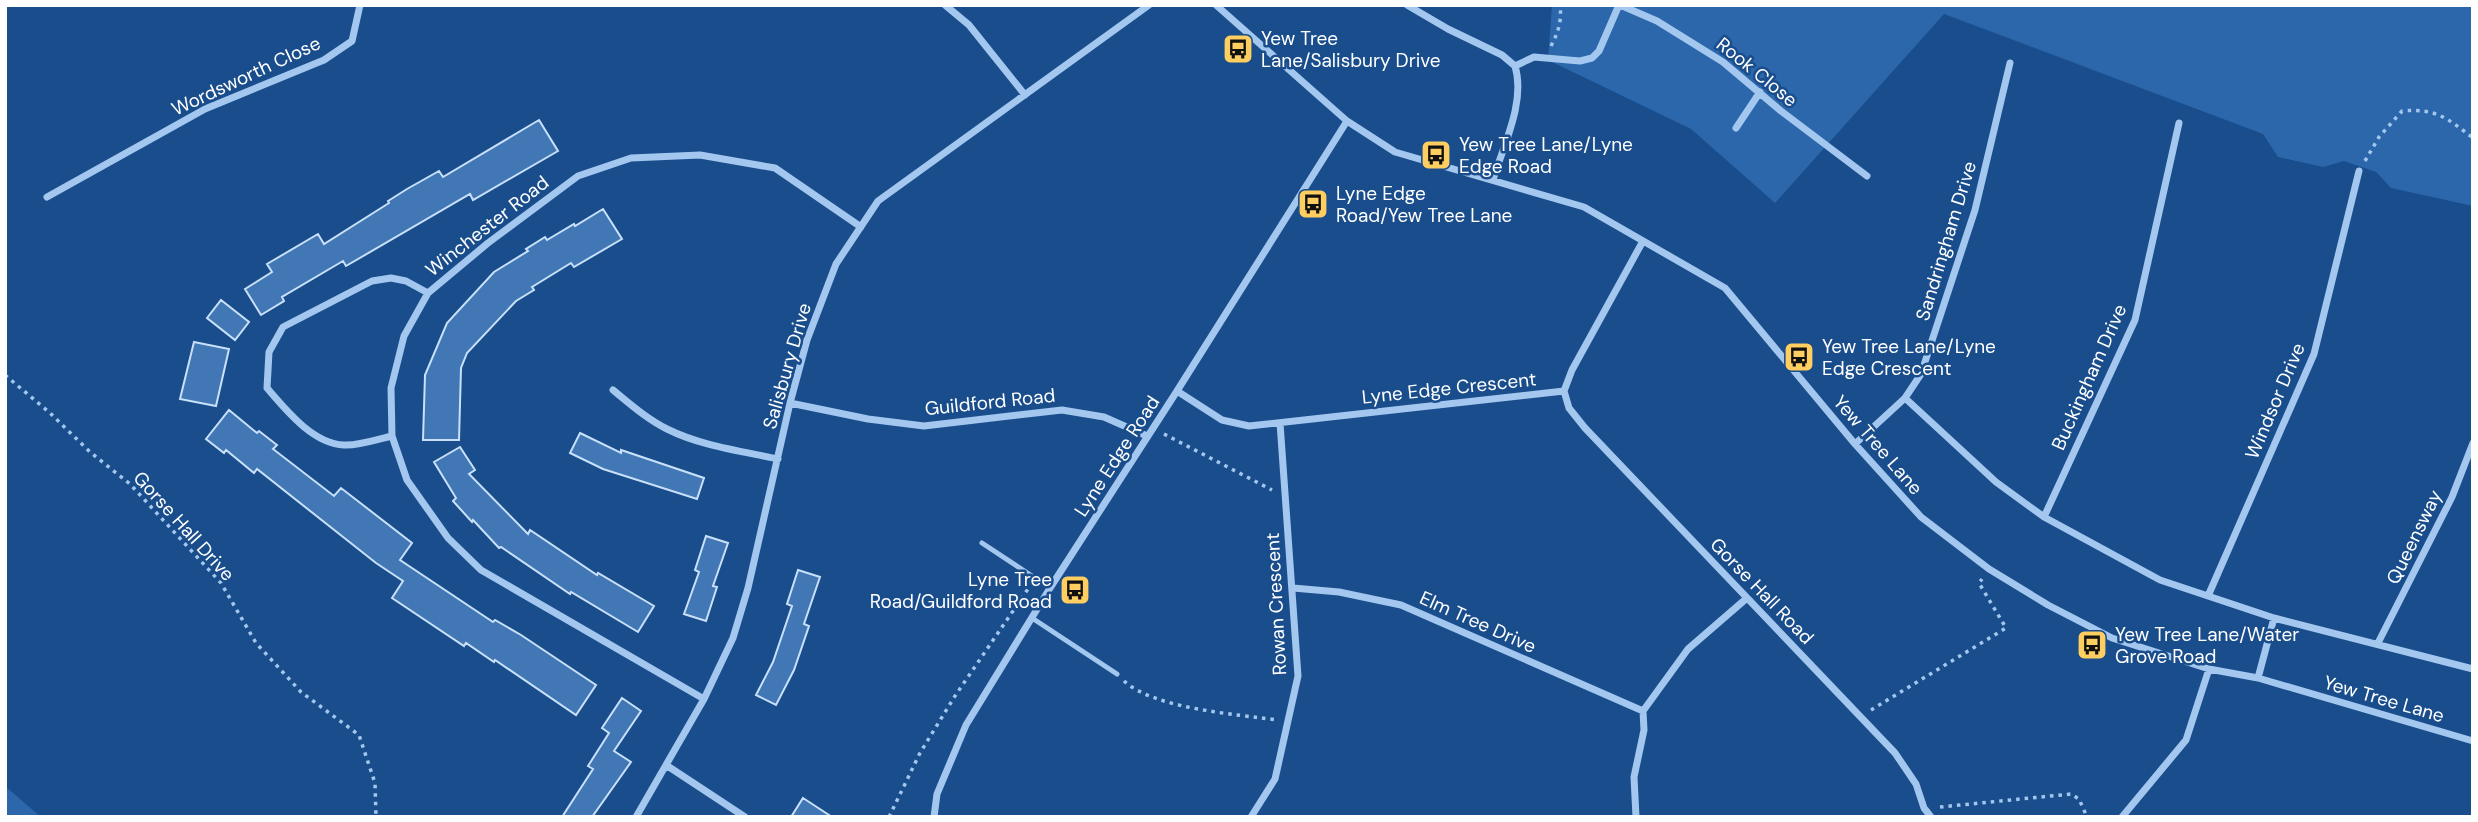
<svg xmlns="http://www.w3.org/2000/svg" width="2478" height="822" viewBox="0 0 2478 822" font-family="'DM Sans',sans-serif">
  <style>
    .green { fill: #2b67aa }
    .building { fill: #4177b4; stroke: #c9e0fa; stroke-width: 2 }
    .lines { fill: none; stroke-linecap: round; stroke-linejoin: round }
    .path { stroke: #a3c7ee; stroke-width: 3.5; stroke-dasharray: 3.5 5; stroke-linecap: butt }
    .lane { stroke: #a3c7ee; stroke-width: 5 }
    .street { stroke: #a3c7ee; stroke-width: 7 }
    .labels { text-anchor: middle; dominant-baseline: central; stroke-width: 5; stroke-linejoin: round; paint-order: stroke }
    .poi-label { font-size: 19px; fill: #fff; stroke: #194d8c; text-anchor: start }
    .street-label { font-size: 19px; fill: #fff; stroke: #194d8c }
  </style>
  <rect width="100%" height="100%" fill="#194d8c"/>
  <path class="green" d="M1552,5h921v201l-82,-18 -15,-16 -32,-11 -21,6 -45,-10 -15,-23 -319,-120 -169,189 -84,-74 -143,-69z
    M5,786l36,31h-36z"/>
  <path class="building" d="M539,120l19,31 -85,49 -3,-6 -124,72 -3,-5 -61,36 2,4 -23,14 -16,-26 27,-17 -5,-8 51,-30 6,10 65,-41 -1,-2 19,-12 32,-18 4,6z
    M603,209l19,30 -48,28 -3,-4 -39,24 2,3 -18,11 -49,52 -6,15 -2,72h-36l2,-65 22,-52 47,-51 34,-21 -2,-2 19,-12 2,3 27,-16 1,2z
    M221,300l28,22 -14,18 -28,-22z
    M194,342l35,7 -13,57 -36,-7z
    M229,410l28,23 2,-2 18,14 -4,4 61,47 7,-8 71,55 -12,17 93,62 2,-2 26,15 75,50 -20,30 -81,-55 -1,2 -28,-19 -2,3 -72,-48 11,-17 -27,-18 -119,-94 -3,4 -28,-23 -2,3 -18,-14z
    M580,433l41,20v-3l83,28 -7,21 -94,-30 -33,-16z
    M460,447l15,23 -6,4 59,60 2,-4 67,45 1,-2 56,33 -16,26 -67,-40 -1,2 -69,-47 -2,1 -26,-28 -1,2 -19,-21 3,-3 -22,-36z
    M706,536l22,7 -15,43 4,1 -11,34 -22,-7 15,-42 -4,-2z
    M798,570l22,7 -16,47 5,2 -15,44 -18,35 -20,-10 17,-33 19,-56 -5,-2z
    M622,698l19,13 -27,40 17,11 -39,55h-30l31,-48 -5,-3 21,-33 -7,-5z
    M803,798l29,19h-41z"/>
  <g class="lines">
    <path class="path" d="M1551,46c7,-13 11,-25 9,-41
      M2365,161l14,-24 23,-26c34,-3 45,7 71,27
      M5,375l45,38 40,39 40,32 91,99 35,60 45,49 58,43 16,48 1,34
      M1164,434l108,56
      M1124,681c31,28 111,33 153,39
      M1871,710l135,-82 -27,-45 3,-4
      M1940,807l131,-13 8,5 8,18
      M889,817l31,-64 35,-57 75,-110"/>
    <path class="lane" d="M982,543l68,45
      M1032,618l85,56"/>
    <path class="street" d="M945,5l24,20 56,70
      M1216,5l131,116 48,31 189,55 141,81 130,156 66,73 68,52 59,36 64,33 97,31 49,9 215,63
      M1407,5l41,24 54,26 13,11c11,36 -12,80 -22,114
      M1620,5l37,16 66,41 58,49 86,65
      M1515,66l19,-9 46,4 12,-3 7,-7 20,-46
      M1736,128l24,-36
      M47,197l158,-88 119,-49 28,-19 8,-36
      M613,390c17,14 34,29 54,39 34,17 74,22 111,30
      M1177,391l45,29 27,6 315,-35 8,-21 71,-129
      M1564,391l5,17 16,20 310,325 21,31 8,24 7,9
      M1905,398l91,84 48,35 116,63 114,38 199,51
      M790,403l78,16 56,7 138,-16 42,7 43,19
      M392,436c-14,3 -33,10 -48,9 -31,-1 -58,-35 -77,-57l2,-36 14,-25 89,-46 19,-3 15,3 22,12
      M1855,444l50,-46 16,-24 54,-164 35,-147
      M2044,517l91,-197 44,-197
      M1293,588l46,4 62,13 242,106
      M2208,596l106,-242 45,-183
      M2378,643l74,-146 21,-54
      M2258,678l16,-60
      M704,699l-223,-129 -33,-32 -41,-58 -15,-44 -1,-48 13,-52 24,-43 60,-50 90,-67 53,-18 69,-3 75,13 86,59
      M666,765l79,52
      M636,817l68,-118 29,-61 15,-50 42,-185 17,-63 29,-76 42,-63 271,-196
      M934,817l3,-23 29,-69 84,-137 127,-197 170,-270
      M1251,817l24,-38 23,-103 -18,-253
      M1636,817l-2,-40 10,-47 -1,-19 45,-62 59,-51
      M2122,817l64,-77 23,-71"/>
  </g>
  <defs>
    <g id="bus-square" transform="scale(1.575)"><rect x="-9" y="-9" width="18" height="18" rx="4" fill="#ffce60" stroke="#194d8c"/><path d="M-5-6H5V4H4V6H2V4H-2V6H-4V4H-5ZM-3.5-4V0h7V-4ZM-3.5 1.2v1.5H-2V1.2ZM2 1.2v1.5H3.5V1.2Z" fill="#111"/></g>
  </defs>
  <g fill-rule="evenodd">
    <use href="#bus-square" x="1238" y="49"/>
    <use href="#bus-square" x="1436" y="155"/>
    <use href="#bus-square" x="1313" y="204"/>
    <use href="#bus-square" x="1799" y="357"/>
    <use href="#bus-square" x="1075" y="590"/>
    <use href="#bus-square" x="2092" y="645"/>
  </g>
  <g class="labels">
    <g class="poi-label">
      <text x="1261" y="38">Yew Tree<tspan x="1261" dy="22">Lane/Salisbury Drive</tspan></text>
      <text x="1459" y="144">Yew Tree Lane/Lyne<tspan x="1459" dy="22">Edge Road</tspan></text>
      <text x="1336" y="193">Lyne Edge<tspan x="1336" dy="22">Road/Yew Tree Lane</tspan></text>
      <text x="1822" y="346">Yew Tree Lane/Lyne<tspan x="1822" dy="22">Edge Crescent</tspan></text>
      <text x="1052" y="579" text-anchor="end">Lyne Tree<tspan x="1052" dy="22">Road/Guildford Road</tspan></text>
      <text x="2115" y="634">Yew Tree Lane/Water<tspan x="2115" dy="22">Grove Road</tspan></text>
    </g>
    <g class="street-label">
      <text transform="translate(1757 72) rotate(39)">Rook Close</text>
      <text transform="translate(246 76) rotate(-25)">Wordsworth Close</text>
      <text transform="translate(487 226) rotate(-38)">Winchester Road</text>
      <text transform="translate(1946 241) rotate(-73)">Sandringham Drive</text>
      <text transform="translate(787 366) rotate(-74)">Salisbury Drive</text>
      <text transform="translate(2089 377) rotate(-66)">Buckingham Drive</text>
      <text transform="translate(1449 388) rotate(-6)">Lyne Edge Crescent</text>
      <text transform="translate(2275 401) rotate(-67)">Windsor Drive</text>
      <text transform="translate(990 402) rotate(-6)">Guildford Road</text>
      <text transform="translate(1878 445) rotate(49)">Yew Tree Lane</text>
      <text transform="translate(1117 456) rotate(-57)">Lyne Edge Road</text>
      <text transform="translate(184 526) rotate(48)">Gorse Hall Drive</text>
      <text transform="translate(2414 537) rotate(-64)">Queensway</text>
      <text transform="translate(1762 591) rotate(46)">Gorse Hall Road</text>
      <text transform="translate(1276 604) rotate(-93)">Rowan Crescent</text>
      <text transform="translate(1478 622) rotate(24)">Elm Tree Drive</text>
      <text transform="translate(2384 699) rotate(16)">Yew Tree Lane</text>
    </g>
  </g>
  <rect width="2478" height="822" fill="none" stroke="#ffffff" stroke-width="14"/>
</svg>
